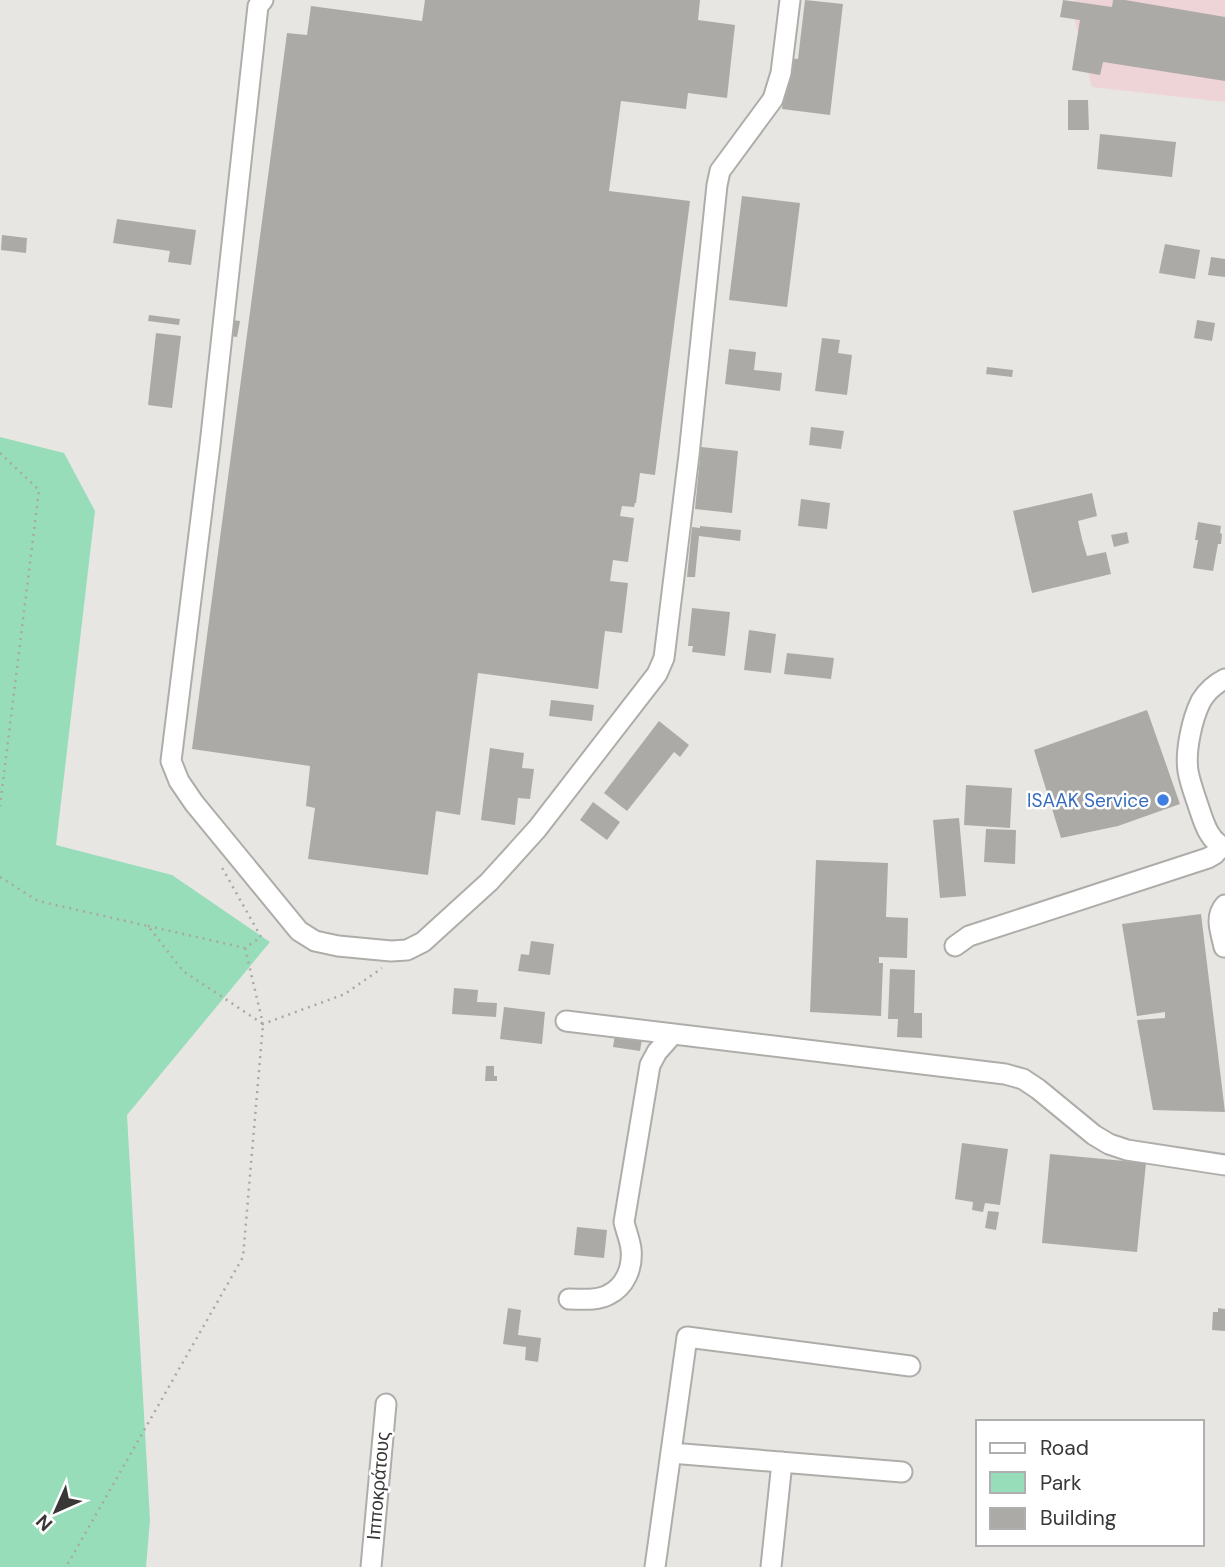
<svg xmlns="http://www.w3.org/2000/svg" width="1225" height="1567" viewBox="0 0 1225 1567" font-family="'DM Sans',sans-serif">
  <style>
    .commercial { fill: #efd4d7 }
    .green { fill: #97ddba }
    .building { fill: #acaaa7 }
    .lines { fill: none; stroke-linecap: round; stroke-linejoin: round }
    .minor-casing { stroke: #afadaa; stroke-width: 23 }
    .path { stroke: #a9a8a5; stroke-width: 2.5; stroke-dasharray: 2 5; stroke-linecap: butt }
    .minor { stroke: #fff; stroke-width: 19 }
    .shop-dot { fill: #3f7fe0; stroke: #fff; stroke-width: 2.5 }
    .labels { text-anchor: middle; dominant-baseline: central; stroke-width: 5; stroke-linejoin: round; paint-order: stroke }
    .shop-label { font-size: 19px; fill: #366cbe; stroke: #fff; text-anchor: end }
    .street-label { font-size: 19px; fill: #393837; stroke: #fff }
  </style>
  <rect width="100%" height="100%" fill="#e7e6e2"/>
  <path class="commercial" d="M1075,0h150v102l-133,-15 -18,-69z"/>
  <path class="green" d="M0,437l64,16 31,58 -39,334 116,30 98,67 -143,173 23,405 -4,47h-146z"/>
  <path class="building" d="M425,0h275l-2,20 37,5 -8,73 -39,-5 -2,16 -65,-8 -12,90 81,10 -35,274 -15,-2 -4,30h-1l-1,4 -12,-1 -2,10 14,2 -6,44 -15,-2 -3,21 18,2 -6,50 -17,-2 -7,58 -120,-16 -18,142 -24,-4 -8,64 -120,-16 7,-51 -9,-2 4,-40 -118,-17 95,-716 20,2 4,-29 111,15z
    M805,0l38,4 -13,111 -48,-6 6,-51 10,1z
    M1063,0l49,7 1,-7h12l100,17v64l-122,-19 -3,13 -28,-5 8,-50 -20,-3z
    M1068,100h20l1,30h-21z
    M1100,134l76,8 -4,35 -75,-8z
    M742,196l58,7 -13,104 -58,-7z
    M117,219l79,11 -5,35 -23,-3 2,-11 -57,-8z
    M2,235l25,3 -1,15 -25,-3z
    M1165,244l35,6 -5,29 -36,-6z
    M1211,257l14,2v18l-17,-2z
    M149,315l31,4 -1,6 -31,-4z
    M232,320l8,1 -3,16 -8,-1z
    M1197,320l18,3 -3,18 -18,-3z
    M156,333l25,3 -9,72 -24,-3z
    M822,338l18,2 -2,13 14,2 -5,40 -32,-4z
    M729,349l27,3 -2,18 28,3 -2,18 -55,-7z
    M987,367l26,3 -1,7 -26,-3z
    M811,427l33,4 -3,18 -32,-4z
    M701,447l37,4 -6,62 -37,-4z
    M1092,493l5,23 -19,5 4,18 5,17 19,-4 5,22 -79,19 -19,-82z
    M801,499l29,4 -3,26 -29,-3z
    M1198,522l23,4 -1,7 2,1 -1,10h-3l-5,27 -20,-3 5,-28h-3z
    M700,526l41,4 -1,11 -41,-5 -4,41h-8l5,-50 8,1z
    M1127,532l2,11 -15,4 -3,-12z
    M692,608l38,4 -5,44 -33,-4 1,-6h-5z
    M749,630l27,4 -5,39 -27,-3z
    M787,653l47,5 -3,21 -47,-5z
    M551,700l43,5 -2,16 -43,-5z
    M1147,710l33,94 -62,22 -57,12 -27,-88z
    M659,721l30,24 -9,12 -6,-5 -47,59 -23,-18z
    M490,748l34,5 -2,15 12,1 -4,30 -12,-1 -3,27 -34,-5z
    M966,785l46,3 -2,40 -46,-3z
    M593,802l27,20 -13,18 -27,-20z
    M959,818l7,78 -26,2 -7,-78z
    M986,829l30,1 -1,34 -31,-2z
    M816,860l72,3 -2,54 22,1 -1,40 -28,-1v6h4l-2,53 -71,-4z
    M1201,914l24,198 -72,-2 -16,-90 28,-2v-6l-28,4 -15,-92z
    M531,941l23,3 -4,31 -32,-4 3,-17 8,1z
    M890,969l25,1 -1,43h8v25l-25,-1 1,-18h-10z
    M454,988l24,2 -1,12 20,1 -1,14 -44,-3z
    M504,1007l41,5 -3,32 -42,-5z
    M616,1029l27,4 -3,18 -27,-4z
    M486,1066h8v10h3v5h-12z
    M962,1143l46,6 -8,56 -15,-2 -2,9 -11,-2 1,-8 -18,-3z
    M1050,1154l96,9 -9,89 -95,-9z
    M988,1211l11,1 -3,18 -11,-2z
    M577,1227l30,3 -3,28 -30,-3z
    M508,1308l13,2 -3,25 23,3 -3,24 -13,-2 1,-13 -23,-3z
    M1218,1308l7,1v22l-13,-1 1,-18h5z"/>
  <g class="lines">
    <g class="minor-casing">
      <path id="minor" d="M263,0l-5,6 -48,439 -39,316 8,20 15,22 105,128 16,10 23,5 53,5 16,-1 16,-8 66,-60 48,-53 120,-155 7,-16 25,-203 28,-270 3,-14 53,-72 8,-26 9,-73
        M1225,679c-10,5 -18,12 -24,22 -9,18 -16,50 -13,70 2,12 7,25 11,37 5,15 10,33 26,40
        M955,946l14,-10 239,-78 7,-4 5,-8
        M1224,947c-3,-15 -10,-30 1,-42
        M566,1021l439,53 18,5 15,10 56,46 15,9 18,6 98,15
        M569,1299c12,0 28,2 39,-4 17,-8 25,-27 23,-46 -1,-9 -5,-18 -7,-27l26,-157 7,-13 16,-18
        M671,1453l231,19
        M371,1567l15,-163
        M655,1567l32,-230 223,29
        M771,1567l11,-105"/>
    </g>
    <path class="path" d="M0,453l39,37 -39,316
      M0,877l38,24 110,25 35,45 80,53 -20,233 -177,310
      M148,926l97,22 16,-11 -41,-73
      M245,948l18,76 82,-30 37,-26"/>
    <use href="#minor" class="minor"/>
  </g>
  <circle class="shop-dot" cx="1163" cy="800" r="7"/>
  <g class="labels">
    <g class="shop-label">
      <text x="1149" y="800">ISAAK Service</text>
    </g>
    <g class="street-label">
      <text transform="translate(378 1486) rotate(-85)">Ιπποκράτους</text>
    </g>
  </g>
  <rect x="976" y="1420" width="228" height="126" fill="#ffffff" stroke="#b0afaf" stroke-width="2"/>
  <rect x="990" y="1443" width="35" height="10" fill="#ffffff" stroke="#b0afaf" stroke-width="2"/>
  <text x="1040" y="1455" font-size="21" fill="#393837">Road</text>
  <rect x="990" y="1472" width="35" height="21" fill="#97ddba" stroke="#b0afaf" stroke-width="2"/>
  <text x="1040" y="1490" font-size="21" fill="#393837">Park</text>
  <rect x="990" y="1508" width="35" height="21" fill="#acaaa7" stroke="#b0afaf" stroke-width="2"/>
  <text x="1040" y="1525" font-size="21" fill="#393837">Building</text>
  <g transform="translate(56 1511) rotate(225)" stroke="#ffffff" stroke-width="5" paint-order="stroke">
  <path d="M0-5L12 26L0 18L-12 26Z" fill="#393837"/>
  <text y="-10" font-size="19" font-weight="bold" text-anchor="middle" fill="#393837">N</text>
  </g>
</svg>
